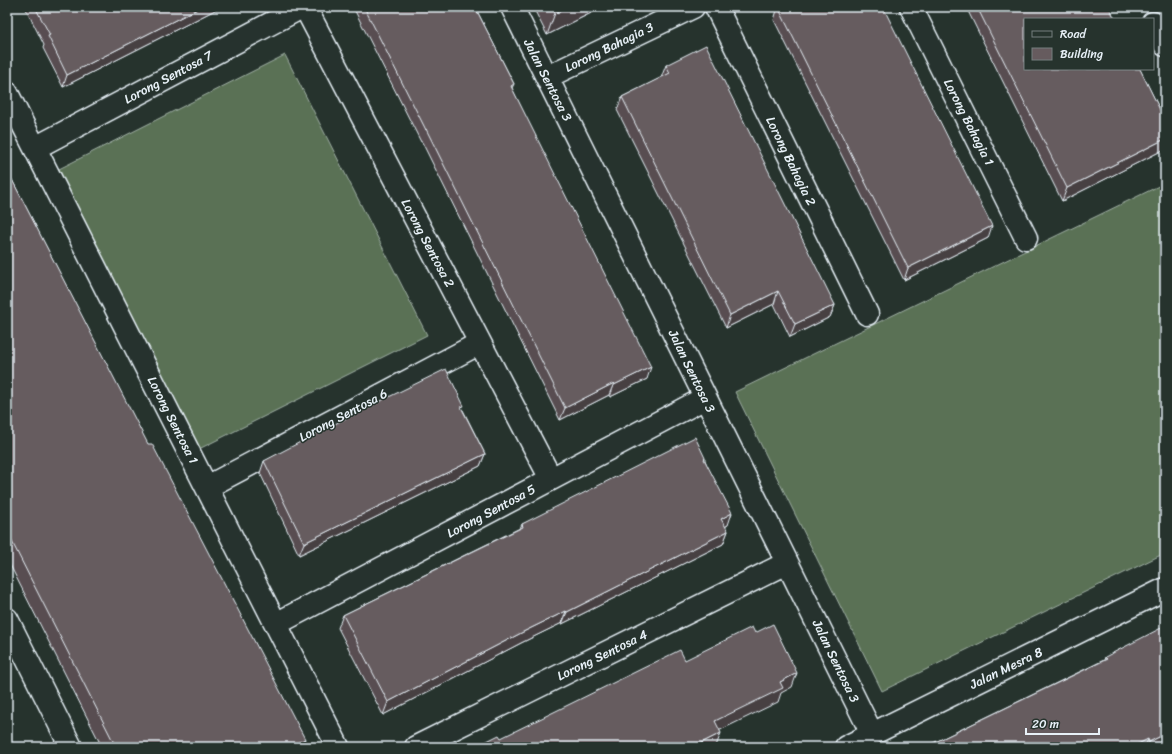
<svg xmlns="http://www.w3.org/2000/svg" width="1172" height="754" viewBox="0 0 1172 754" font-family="Sriracha,sans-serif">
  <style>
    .grass { fill: #5a7155; stroke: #a1b1a6 }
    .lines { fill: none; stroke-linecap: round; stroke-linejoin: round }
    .street-casing { stroke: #e8f1f8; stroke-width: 25 }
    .street { stroke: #26332d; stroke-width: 22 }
    .wall { fill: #584e51; stroke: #e8f1f8 }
    .shaded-wall { fill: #474042; stroke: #e8f1f8 }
    .building { fill: #665b5e; stroke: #e8f1f8 }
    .labels { text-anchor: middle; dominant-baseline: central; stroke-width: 3; stroke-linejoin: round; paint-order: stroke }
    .street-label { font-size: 13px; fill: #e8f1f8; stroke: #26332d }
  </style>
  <rect width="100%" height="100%" fill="#26332d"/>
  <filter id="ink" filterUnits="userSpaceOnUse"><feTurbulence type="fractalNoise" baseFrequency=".025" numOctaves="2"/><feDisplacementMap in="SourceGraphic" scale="8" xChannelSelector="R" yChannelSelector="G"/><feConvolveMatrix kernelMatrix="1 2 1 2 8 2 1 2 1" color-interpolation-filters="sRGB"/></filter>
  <g filter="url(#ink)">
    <path class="grass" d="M285,55l142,280 -228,114 -142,-279z
      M1165,183v370l-283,138 -147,-299z"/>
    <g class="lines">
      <g class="street-casing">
        <path id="street" d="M305,7l246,472
          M512,7l360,727
          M716,7l151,307
          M911,7l115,231
          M1153,23l12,22
          M547,77l146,-70
          M7,93l331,654
          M35,148l267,-141
          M207,487l273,-144
          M7,619l64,128
          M276,624l429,-226
          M416,747l371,-184
          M846,747l319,-158"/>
      </g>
      <use href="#street" class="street"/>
    </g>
    <path class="wall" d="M25,7h196l-158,80 -20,-39 1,-3z
      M353,7h122l39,77 -2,4 135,291 -37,18 -1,-2 -49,25 -138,-278h-1z
      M533,7h70l-56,28z
      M778,7l210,231 -84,42 -130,-260z
      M966,7h143l56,113v29l-103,52z
      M666,65l169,240 -5,12 -40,20 -16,-33 -48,24 -109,-218 5,-13 39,-19z
      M7,170l295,577h-200l-95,-188z
      M463,410l22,44 -5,12 -181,89 -39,-82 4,-12z
      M705,458v2l23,65 -3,2 3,4 -5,13 -161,80v-1l-41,20 -138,72 -45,-87 5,-13 177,-87 2,-4z
      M1105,657l54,90h-234l179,-87z"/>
    <path class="shaded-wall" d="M201,7h20l-158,80 4,-12z
      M567,7h36l-56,28 8,-22z
      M1165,139v10l-103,52 5,-13z
      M992,226l-4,12 -84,42 4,-12z
      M778,291l-4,13 -48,24 4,-13z
      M835,305l-5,12 -40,20 5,-13z
      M651,367l-4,12 -37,18 4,-12z
      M614,383l-5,12 -49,25 5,-12z
      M485,454l-5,12 -181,89 5,-12z
      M732,513l-4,12 -11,6 4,-12z
      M728,531l-5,13 -161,80 5,-12z
      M566,611l-4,12 -41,20 -138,72 5,-13 137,-71z
      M797,673l-5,14 -11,6 -3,9 -68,33 5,-14 65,-39z
      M721,733l-5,13 -1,1h-22z
      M1165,734v10l-6,3h-12l2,-5z
      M305,739l-3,8h-13z
      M1148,739l-3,8h-13z"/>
    <path class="building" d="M35,7h166l-134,68 -19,-39 2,-1z
      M364,7h111l39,77 -3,2 140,281 -37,18v-2l-49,25 -139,-279v1z
      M553,7h14l-12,6z
      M778,7h105l109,219 -84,42z
      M977,7h132l6,12h-90v50h115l25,51v19l-98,49z
      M706,45l129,260 -40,19 -17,-33 -48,24 -108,-218 48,-24 -4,-8z
      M7,170l141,274h4l153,295 -16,8h-173l-109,-215z
      M446,369l18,37 -3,1 24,47 -181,89 -40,-82 90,-47z
      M695,437l10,21 -1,1 28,54 -11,6 7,12 -161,81 -1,-1 -41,20 -137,71 -45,-87 180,-88 -1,-3z
      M773,624l24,49 -17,9 3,6 -68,33 6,12 -28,14h-218l24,-12 2,3 179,-88 5,10 67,-33 3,6z
      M1165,626v108l-16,8 -1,-3 -16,8h-207l182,-88 -2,-2z"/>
  </g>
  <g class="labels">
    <g class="street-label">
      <text transform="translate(609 47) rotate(-26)">Lorong Bahagia 3</text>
      <text transform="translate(168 77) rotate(-28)">Lorong Sentosa 7</text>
      <text transform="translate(548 80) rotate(63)">Jalan Sentosa 3</text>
      <text transform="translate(969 122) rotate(63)">Lorong Bahagia 1</text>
      <text transform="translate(791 161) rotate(64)">Lorong Bahagia 2</text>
      <text transform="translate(428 243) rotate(62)">Lorong Sentosa 2</text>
      <text transform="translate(692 371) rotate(64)">Jalan Sentosa 3</text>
      <text transform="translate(343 415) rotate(-28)">Lorong Sentosa 6</text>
      <text transform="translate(173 420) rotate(63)">Lorong Sentosa 1</text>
      <text transform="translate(491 511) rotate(-28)">Lorong Sentosa 5</text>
      <text transform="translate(602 655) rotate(-26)">Lorong Sentosa 4</text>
      <text transform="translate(836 661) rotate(64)">Jalan Sentosa 3</text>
      <text transform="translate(1006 668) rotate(-26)">Jalan Mesra 8</text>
    </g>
  </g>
  <rect width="1172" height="754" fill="none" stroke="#26332d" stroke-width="24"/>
  <rect x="12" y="12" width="1148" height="730" fill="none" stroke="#e8f1f8" stroke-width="1.5" filter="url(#ink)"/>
  <rect x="1024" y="18" width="130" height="52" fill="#26332d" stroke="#747f7e"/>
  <rect x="1032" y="31" width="20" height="6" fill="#26332d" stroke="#747f7e"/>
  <text x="1060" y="38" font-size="12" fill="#e8f1f8">Road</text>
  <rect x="1032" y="48" width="20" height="12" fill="#665b5e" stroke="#747f7e"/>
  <text x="1060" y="58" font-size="12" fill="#e8f1f8">Building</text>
  <path d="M1026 728v6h73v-6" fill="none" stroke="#e8f1f8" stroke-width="2"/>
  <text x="1032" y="728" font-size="12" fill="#e8f1f8" stroke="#26332d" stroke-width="3" paint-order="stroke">20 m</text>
</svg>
